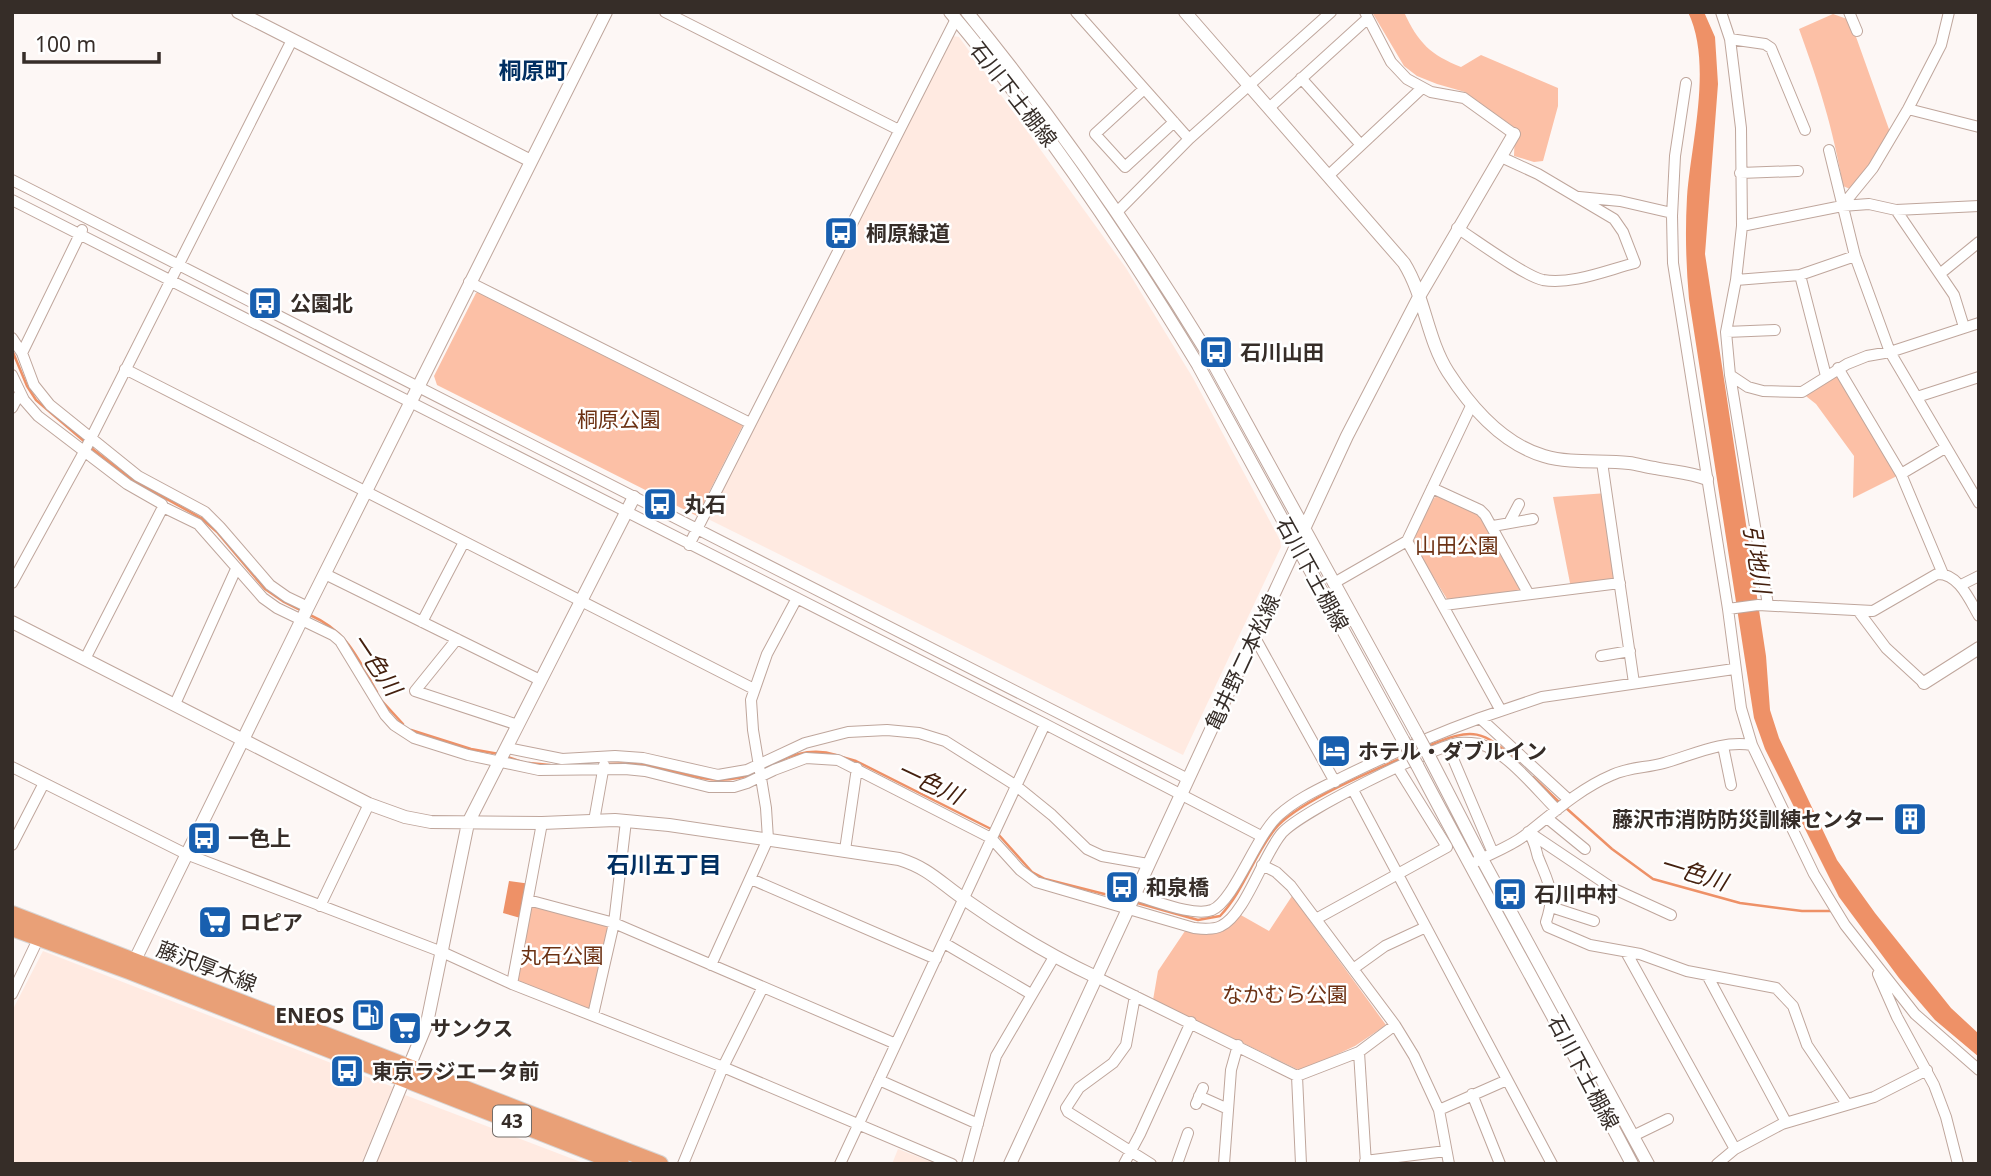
<svg xmlns="http://www.w3.org/2000/svg" width="1991" height="1176" viewBox="0 0 1991 1176" font-family="'Noto Sans','Noto Sans JP',sans-serif">
  <style>
    .built { fill: #ffeae1 }
    .green { fill: #fcc0a6 }
    .water { fill: #ee9167 }
    .lines { fill: none; stroke-linecap: round; stroke-linejoin: round }
    .stream { stroke: #ee9167; stroke-width: 2.5 }
    .minor-casing { stroke: #bfa69c; stroke-width: 12 }
    .tertiary-casing { stroke: #bfa69c; stroke-width: 14 }
    .primary-casing { stroke: #d7d5d4; stroke-width: 18 }
    .minor { stroke: #fff; stroke-width: 10 }
    .tertiary { stroke: #fff; stroke-width: 12 }
    .primary { stroke: #e9a077; stroke-width: 16 }
    .tertiary-bridge-casing { stroke: #bfa69c; stroke-width: 14; stroke-linecap: butt }
    .tertiary-bridge { stroke: #fff; stroke-width: 12 }
    .labels { text-anchor: middle; dominant-baseline: central; stroke-width: 5; stroke-linejoin: round; paint-order: stroke }
    .shield { fill: #fff; stroke: #726c68; stroke-width: 2 }
    .shield-label { font-size: 19px; font-weight: bold; fill: #362d28 }
    .street-label { font-size: 21px; fill: #362d28; stroke: #fff }
    .poi-label { font-size: 21px; font-weight: bold; fill: #362d28; stroke: #fff; text-anchor: start }
    .park-label { font-size: 21px; fill: #6c3113; stroke: #fff }
    .neighbourhood-label { font-size: 23px; font-weight: bold; fill: #012f61; stroke: #fff }
    .water-label { font-size: 23px; font-style: italic; fill: #44200e; stroke: #fff }
  </style>
  <rect width="100%" height="100%" fill="#fdf7f5"/>
  <path class="built" d="M953,36l6,1 167,231 67,110 87,162 1,7 -98,208 -475,-236z
    M43,951l350,136 -32,77h-349v-153z
    M405,1095l181,69h-210z
    M898,1149l39,15h-45z"/>
  <path class="green" d="M1372,12h32c14,31 27,43 57,55l20,-12 77,33v18l-15,55 -9,1 -20,-6 1,-28 -50,-36 -28,-8 -20,-8 -13,-10z
    M1833,14l17,6 40,112 -23,40 -17,17 -7,-3c-10,-58 -24,-102 -44,-157z
    M480,291l263,134 -46,91 -260,-131 -3,-9 42,-83z
    M1838,368l63,106 -48,24 1,-42 -38,-52 -14,-11z
    M1607,493l13,90 -49,5 -18,-91z
    M1438,496l38,17 8,6 37,68 -1,4 -73,8 -34,-55 4,-13 17,-33z
    M1292,896l94,129 -31,21 -54,25 -148,-71 5,-29 27,-40 29,2 25,-19 30,17z
    M528,900l86,23 -21,92 -81,-31z"/>
  <path class="water" d="M1688,12h16l11,25 3,47 -13,170 61,402 4,54 9,28 58,122 38,53 76,95 28,26v23l-44,-37 -36,-42 -60,-81 -74,-148 -11,-31 -65,-419c-3,-34 -4,-67 -2,-102 4,-55 26,-133 1,-185z
    M509,881l22,3 -7,35 -21,-6z"/>
  <g class="lines">
    <path class="stream" d="M12,350l15,36 9,14 49,42
      M90,447l44,34 67,37 16,14 48,57 19,13 16,8
      M310,615c38,17 47,42 67,77
      M382,701l21,23
      M411,730l60,19 28,5
      M1428,746c45,-19 55,-17 90,17
      M505,756l17,6
      M842,757l14,4 137,69
      M529,763l21,2
      M606,764c13,-1 25,-1 38,1 42,7 71,25 113,7
      M763,769c23,-12 46,-23 73,-14
      M1533,777l28,27
      M1566,808l46,41 41,30 87,24 62,8h29
      M998,834l34,38 13,7 83,21
      M1134,902l64,18 22,-4c24,-25 33,-60 55,-87 22,-27 98,-58 131,-73"/>
    <g class="minor-casing">
      <path id="minor" d="M665,12l234,118
        M1076,12l113,127
        M1365,12l26,50 16,17 24,13 33,6 50,36
        M1721,12l9,27 11,89 1,98 -6,54 -10,52 4,43 38,230
        M1849,12l8,19
        M1730,39l35,5 6,4 34,82
        M1301,78l60,67
        M1686,83l-11,73 -3,60 1,47 55,346 13,99 11,37 62,129 31,51 70,89 64,56
        M1144,89l-49,45 30,33 49,-45
        M1269,108l98,-89
        M1908,109l71,18
        M1829,150l26,106 35,96 89,151
        M1740,173l58,-2
        M1328,176l93,-87
        M12,180l1176,599
        M1579,197l41,4 52,12
        M12,200l1033,524 216,112
        M1842,206l31,-38 35,-59 33,-64 8,-33
        M1896,210l58,85 10,32
        M1118,211l71,-72 142,-127
        M1742,226l100,-20 27,-2 27,6 83,-4
        M1457,228c19,12 67,48 86,52 29,5 64,-10 92,-17l-12,-31 -9,-13 -76,-45 -37,-17
        M1941,273l38,-31
        M1800,275l26,101
        M1736,280l64,-5 55,-19
        M469,282l281,141
        M1726,332l49,-2
        M12,338l10,15 12,32 16,20 88,71 67,36 15,15 50,58 17,12 21,10
        M22,353l60,-123
        M1838,368l63,106 42,100
        M125,369l629,320
        M12,375l12,25 14,16 89,68 35,20 1,3 35,17 65,74 14,10 56,27 7,6 45,74 9,10 20,13 54,17 71,15 86,-1 20,2 64,16h25l13,-4 27,-13 32,-12 32,2 153,78 29,32 16,12 158,46c9,1 19,2 27,-2 24,-11 42,-71 61,-93 20,-22 146,-84 176,-90 7,-1 15,0 22,1 27,8 57,46 77,66
        M1730,375l18,12 15,4 39,1 45,-28 20,-8 23,-4 89,-29
        M1917,397l62,-20
        M1472,404l-65,137 93,168
        M12,408l8,-15
        M1602,462l32,221
        M1901,474l44,-26
        M1432,488l48,22 5,5 43,78
        M1509,523l10,-19
        M1493,526l40,-7
        M689,545l267,-526
        M325,574l215,106
        M12,583l72,-131 208,-412
        M1334,583l73,-42
        M1961,585l18,-9
        M1444,605l176,-22
        M1728,609l30,-4 115,6 64,-37c22,-1 33,27 42,42
        M1859,612l27,36 38,35
        M422,622l42,-80
        M1254,636l81,146
        M457,639l-42,52 103,34
        M1601,656l29,-5
        M85,659l78,-152
        M175,704l61,-135
        M1480,718l62,-21 192,-28
        M1723,746l8,39
        M1448,747l45,106
        M507,748l55,11 53,-3 28,2 75,17 29,-5 58,-27 43,-11 39,-2 32,3 26,8 70,44 37,30 35,34 15,7 46,8
        M12,767l174,87 256,98 70,32 211,83 229,97
        M1353,790l199,374
        M1547,818l38,31
        M594,821l10,-56
        M1528,832c7,9 7,15 10,25 11,28 18,35 8,65l2,5 42,18 50,9 47,17 89,17 17,18 14,39 40,59
        M1533,835l79,53 59,27
        M12,845l32,-62
        M845,850l12,-82
        M1477,861c15,-8 34,-15 47,-25 28,-22 55,-47 88,-61 17,-8 34,-7 52,-12 29,-8 57,-23 88,-18
        M1262,865l14,7 15,14 104,139 19,31 25,54 10,54
        M751,879l185,80
        M1134,895c20,5 59,22 78,15 22,-9 44,-75 67,-95 19,-17 42,-27 64,-38 45,-22 90,-42 137,-59l89,82
        M528,900l86,23 282,121
        M320,906l49,-102
        M1551,907l43,14
        M1316,919l131,-72 -49,-79
        M944,943l87,51
        M1626,952l109,197
        M711,965l57,-126 -2,-31 -13,-78 -2,-30 16,-46 30,-56
        M1353,969l32,-23 41,-19
        M1878,974l19,43 37,68 12,32 12,47
        M1707,975l79,147
        M1096,977l201,99 62,-24 36,-27
        M512,984l30,-161
        M12,994l29,-61
        M1135,996l-9,49 -13,18 -34,25 -13,20 2,4 83,52
        M593,1015l21,-92 12,-102
        M1359,1052l7,112
        M1297,1076l4,88
        M879,1080l99,44
        M1472,1094l28,70
        M1199,1096l29,13
        M1196,1104l7,-16
        M1439,1110l68,-30
        M1633,1136l35,-17
        M1365,1161l81,-10
        M683,1164l40,-97 40,-80
        M840,1164l205,-440
        M967,1164l29,-108 58,-99
        M1124,1164l16,-30 51,-112
        M1177,1164l11,-31
        M1224,1164l7,-94 7,-25
        M1717,1164l18,-15 47,-25 92,-27 53,-27"/>
    </g>
    <g class="tertiary-casing">
      <path id="tertiary" d="M238,12l293,149
        M950,12c93,110 173,229 248,353l205,375
        M967,12c90,110 169,224 243,345l207,377
        M1185,12l219,251c21,34 23,76 44,109 22,34 55,72 96,84 27,8 57,4 85,7 9,1 17,4 26,5 19,4 34,4 52,11
        M12,622l357,182 36,13 26,5 111,1 73,-3 54,5 230,34c32,10 42,25 68,42 41,29 84,55 129,76
        M1924,683l55,-35
        M1430,758l52,101 166,305
        M1417,765c70,134 145,265 215,399
        M131,968l176,-359 299,-597
        M369,1164l58,-141 41,-200 166,-326
        M1010,1164l337,-728 73,-141 94,-161"/>
    </g>
    <g class="primary-casing">
      <path id="primary" d="M12,914l648,250
        M12,928l117,43 492,193"/>
    </g>
    <use href="#minor" class="minor"/>
    <use href="#tertiary" class="tertiary"/>
    <use href="#primary" class="primary"/>
    <g class="tertiary-bridge-casing">
      <path id="tertiary-bridge" d="M1417,734l13,24
        M1403,740l14,25"/>
    </g>
    <use href="#tertiary-bridge" class="tertiary-bridge"/>
  </g>
  <defs>
    <g id="bus-square" transform="scale(1.75)"><rect x="-9" y="-9" width="18" height="18" rx="4" fill="#185faf" stroke="#fff"/><path d="M-5-6H5V4H4V6H2V4H-2V6H-4V4H-5ZM-3.5-4V0h7V-4ZM-3.5 1.2v1.5H-2V1.2ZM2 1.2v1.5H3.5V1.2Z" fill="#fff"/></g>
    <g id="hotel-square" transform="scale(1.75)"><rect x="-9" y="-9" width="18" height="18" rx="4" fill="#185faf" stroke="#fff"/><path d="M-6-4.5h1.5V1H6V5H4.5V3h-9V5H-6ZM-4 0a1.8 1.8 0 1 1 3.6 0ZM.5 0V-2.5h3Q6-2.5 6 0Z" fill="#fff"/></g>
    <g id="building-square" transform="scale(1.75)"><rect x="-9" y="-9" width="18" height="18" rx="4" fill="#185faf" stroke="#fff"/><path d="M-4-6H4V6H1V3H-1V6H-4ZM-2.5-4.3h1.7v1.8h-1.7ZM.8-4.3h1.7v1.8H.8ZM-2.5-1h1.7V.8h-1.7ZM.8-1h1.7V.8H.8Z" fill="#fff"/></g>
    <g id="supermarket-square" transform="scale(1.75)"><rect x="-9" y="-9" width="18" height="18" rx="4" fill="#185faf" stroke="#fff"/><path d="M-6-5.5h2.5l.6 2H6L4.5 2H-2.5L-4.4-4H-6ZM-1.5 3.2a1.3 1.3 0 1 0 .1 0ZM3 3.2a1.3 1.3 0 1 0 .1 0Z" fill="#fff"/></g>
    <g id="fuel-square" transform="scale(1.75)"><rect x="-9" y="-9" width="18" height="18" rx="4" fill="#185faf" stroke="#fff"/><path d="M-5.5-6h7V0h2V4h1.3V-2.5L3-4.5l.8-.8L6-3V5H2.5V1h-1V6h-7ZM-4.2-4.7v3.2H.2V-4.7Z" fill="#fff"/></g>
  </defs>
  <g fill-rule="evenodd">
    <use href="#bus-square" x="841" y="233"/>
    <use href="#bus-square" x="265" y="303"/>
    <use href="#bus-square" x="1216" y="352"/>
    <use href="#bus-square" x="660" y="504"/>
    <use href="#hotel-square" x="1334" y="751"/>
    <use href="#building-square" x="1910" y="819"/>
    <use href="#bus-square" x="204" y="838"/>
    <use href="#bus-square" x="1122" y="887"/>
    <use href="#bus-square" x="1510" y="894"/>
    <use href="#supermarket-square" x="215" y="922"/>
    <use href="#fuel-square" x="368" y="1015"/>
    <use href="#supermarket-square" x="405" y="1028"/>
    <use href="#bus-square" x="347" y="1071"/>
  </g>
  <g class="labels">
    <rect class="shield" x="493" y="1105.5" width="38" height="31" rx="5"/>
    <g class="shield-label">
      <text x="512" y="1121">43</text>
    </g>
    <g class="street-label">
      <text transform="translate(1014 94) rotate(52)">石川下土棚線</text>
      <text transform="translate(1313 574) rotate(61)">石川下土棚線</text>
      <text transform="translate(1242 662) rotate(-65)">亀井野二本松線</text>
      <text transform="translate(207 966) rotate(21)">藤沢厚木線</text>
      <text transform="translate(1584 1072) rotate(62)">石川下土棚線</text>
    </g>
    <g class="poi-label">
      <text x="866" y="233">桐原緑道</text>
      <text x="290" y="303">公園北</text>
      <text x="1240" y="352">石川山田</text>
      <text x="684" y="504">丸石</text>
      <text x="1358" y="751">ホテル・ダブルイン</text>
      <text x="1885" y="819" text-anchor="end">藤沢市消防防災訓練センター</text>
      <text x="228" y="838">一色上</text>
      <text x="1146" y="887">和泉橋</text>
      <text x="1534" y="894">石川中村</text>
      <text x="240" y="922">ロピア</text>
      <text x="344" y="1015" text-anchor="end">ENEOS</text>
      <text x="430" y="1028">サンクス</text>
      <text x="372" y="1071">東京ラジエータ前</text>
    </g>
    <g class="park-label">
      <text x="619" y="419">桐原公園</text>
      <text x="1457" y="545">山田公園</text>
      <text x="562" y="955">丸石公園</text>
      <text x="1285" y="994">なかむら公園</text>
    </g>
    <g class="neighbourhood-label">
      <text x="533" y="70">桐原町</text>
      <text x="664" y="864">石川五丁目</text>
    </g>
    <g class="water-label">
      <text transform="translate(1758 559) rotate(81)">引地川</text>
      <text transform="translate(377 664) rotate(56)">一色川</text>
      <text transform="translate(930 782) rotate(25)">一色川</text>
      <text transform="translate(1694 872) rotate(17)">一色川</text>
    </g>
  </g>
  <rect width="1991" height="1176" fill="none" stroke="#362d28" stroke-width="28"/>
  <path d="M24 52v10h135v-10" fill="none" stroke="#362d28" stroke-width="3.5"/>
  <text x="35" y="52" font-size="21" fill="#362d28" stroke="#ffffff" stroke-width="5" paint-order="stroke">100 m</text>
</svg>
